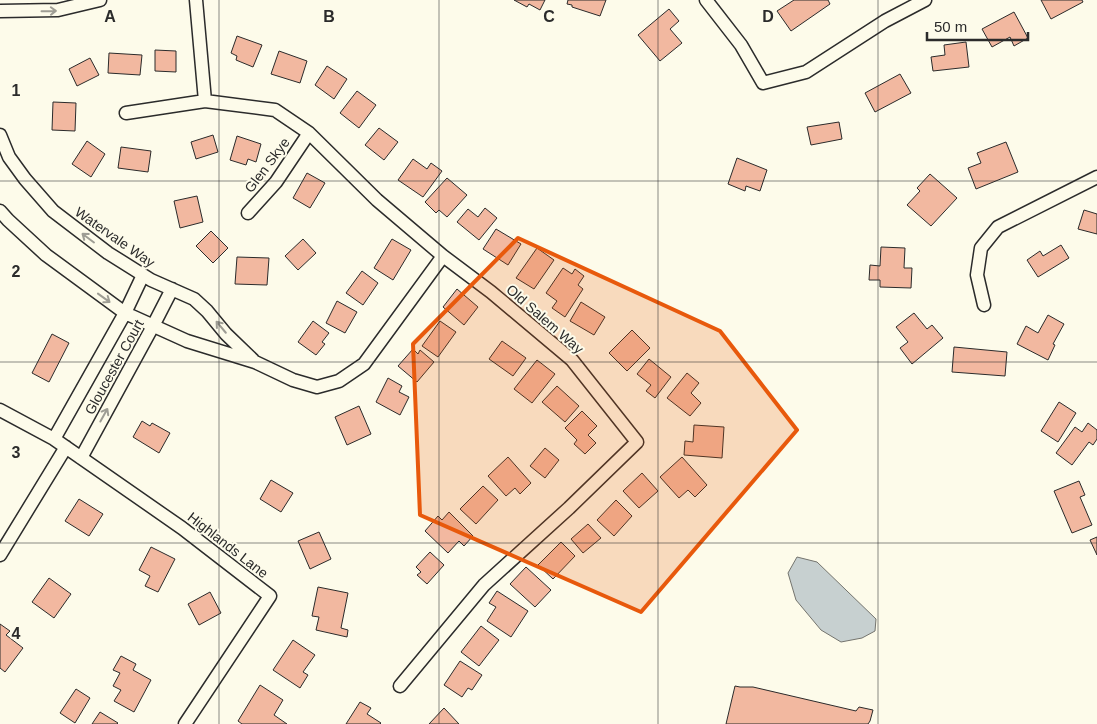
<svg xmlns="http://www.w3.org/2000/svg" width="1097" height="724" viewBox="0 0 1097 724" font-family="Arial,sans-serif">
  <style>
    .water { fill: #c7d0d0; stroke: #74746e }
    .building { fill: #f2b8a0; stroke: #2b2b2b }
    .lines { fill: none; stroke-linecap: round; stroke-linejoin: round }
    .minor-casing { stroke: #2b2b2b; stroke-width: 15 }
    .minor { stroke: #fdfbea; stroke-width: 12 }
    .oneway { stroke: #9e9d94 }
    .marked { fill: #e8590c; fill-opacity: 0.2; stroke: #e8590c; stroke-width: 4; stroke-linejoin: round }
    .grid { fill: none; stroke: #2b2b2b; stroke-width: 1; stroke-opacity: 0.55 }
    .labels { text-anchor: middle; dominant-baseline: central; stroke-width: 4; stroke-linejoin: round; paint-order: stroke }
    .street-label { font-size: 14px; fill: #2b2b2b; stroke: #fdfbea }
    .grid-label { font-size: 16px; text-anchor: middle; font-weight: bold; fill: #2b2b2b; stroke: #fdfbea; stroke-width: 4; stroke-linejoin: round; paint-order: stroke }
  </style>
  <rect width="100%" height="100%" fill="#fdfbea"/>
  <path class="water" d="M797,557l20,5 59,57 -1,12 -13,7 -21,4 -20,-12 -25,-30 -8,-27z"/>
  <path class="building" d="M514,0h31l-5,10 -11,-6 -2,3z
    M568,0h38l-6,16 -28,-9v-2l-5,-1z
    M794,0h34l2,4 -39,27 -14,-20z
    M1041,0h41l1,2 -32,17z
    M669,9l10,12 -9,8 12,14 -22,18 -22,-26z
    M1014,12l14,26 -14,8 -4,-9 -18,10 -10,-18z
    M237,36l25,9 -9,22 -17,-7 1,-4 -6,-3z
    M966,42l3,25 -36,4 -2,-14 14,-2 -1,-10z
    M155,50l21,1v21l-21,-1z
    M279,51l28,10 -7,22 -29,-9z
    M109,53l33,2 -2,20 -32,-2z
    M90,58l9,17 -22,11 -8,-17z
    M327,66l20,13 -13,20 -19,-14z
    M900,74l11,19 -36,19 -10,-19z
    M357,91l19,14 -17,23 -19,-15z
    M53,102l23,1 -1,28 -23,-1z
    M839,122l3,17 -31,6 -4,-18z
    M379,128l19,14 -14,18 -19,-15z
    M213,135l5,17 -22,7 -5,-17z
    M237,136l24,8 -5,18 -8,-3 -2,6 -16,-5z
    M87,141l18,13 -14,23 -19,-13z
    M1006,142l12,30 -42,17 -8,-21 13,-5 -4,-10z
    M121,147l30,4 -3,21 -30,-4z
    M737,158l30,12 -7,21 -14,-5 -1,5 -17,-7z
    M413,159l14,10 4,-6 11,8 -19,26 -25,-17z
    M307,173l18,10 -15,25 -17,-10z
    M930,174l27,24 -26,28 -24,-21 13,-14 -3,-3z
    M447,178l20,17 -20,22 -8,-7 -3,3 -11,-11z
    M197,196l6,26 -23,6 -6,-27z
    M485,208l12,10 -18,22 -22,-18 11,-13 10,8z
    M1084,210l13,4v20l-19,-5z
    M496,229l25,15 -13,21 -25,-16z
    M211,231l17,17 -15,15 -17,-17z
    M303,239l13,14 -18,17 -13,-14z
    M392,239l19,11 -18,30 -19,-12z
    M1061,245l8,13 -31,19 -11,-17 13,-9 3,5z
    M881,247l24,1 -1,20h8l-1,20 -31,-1v-7h-11l1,-15 10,1z
    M537,248l17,12 -20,29 -18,-11z
    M237,257l32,1 -2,27 -32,-1z
    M563,268l9,6 3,-5 9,7 -6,9 5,4 -18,28 -13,-9 5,-7 -11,-8z
    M362,271l16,12 -15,22 -17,-12z
    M457,289l21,18 -14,18 -21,-18z
    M337,301l20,11 -12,21 -19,-10z
    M581,302l24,15 -11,18 -24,-14z
    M914,313l13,16 5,-4 11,13 -31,26 -12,-16 8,-6 -12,-15z
    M1048,315l16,9 -11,20 2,1 -7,15 -31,-16 9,-18 12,7z
    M313,321l16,12 -7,9 3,2 -9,11 -18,-13z
    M440,321l16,11 -18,25 -16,-11z
    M632,330l18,18 -23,23 -18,-18z
    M52,334l17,9 -20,39 -17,-9z
    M502,341l24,17 -13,18 -24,-17z
    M954,347l53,5 -2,24 -53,-4z
    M413,349l5,5 2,-4 14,12 -17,20 -19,-16z
    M649,359l22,18 -16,21 -9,-7 5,-6 -14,-11z
    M537,360l18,14 -23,29 -18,-14z
    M687,373l12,10 -8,10 10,10 -11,13 -23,-18z
    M388,378l14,8 -3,6 10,5 -9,18 -24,-13z
    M557,386l22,20 -14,16 -23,-20z
    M1059,402l17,11 -18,29 -17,-11z
    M359,406l12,28 -24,11 -12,-28z
    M582,411l15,15 -9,9 8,8 -11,11 -11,-10 3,-4 -12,-12z
    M142,421l8,5 2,-3 18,10 -11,20 -26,-16z
    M1088,423l9,7v9l-4,6 -4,-3 -17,23 -16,-12 19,-26 7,5z
    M694,425l30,2 -2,31 -38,-3 1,-14 8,1z
    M545,448l14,12 -14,18 -15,-12z
    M508,457l23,26 -11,11 -5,-6 -9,8 -18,-20z
    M682,457l25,28 -12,12 -7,-7 -9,8 -19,-21z
    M642,473l16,18 -19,17 -16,-17z
    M271,480l22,13 -12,19 -21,-13z
    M1079,481l6,14 -5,2 12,28 -20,8 -18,-42z
    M483,486l15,14 -22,24 -16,-15z
    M79,499l24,15 -14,22 -24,-15z
    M616,500l16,16 -18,20 -17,-16z
    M449,512l24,24 -9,10 -5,-5 -11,12 -23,-22 13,-15 4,4z
    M588,524l13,14 -18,15 -12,-14z
    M319,532l12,27 -21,10 -12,-28z
    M1097,537v18l-7,-15z
    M561,542l14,14 -22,23 -15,-14z
    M151,547l24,12 -17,33 -13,-6 5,-10 -11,-6z
    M430,552l14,13 -17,19 -10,-9 4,-3 -5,-5z
    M526,567l25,23 -16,17 -25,-23z
    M49,578l22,16 -17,24 -22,-16z
    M318,587l30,6 -7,35 7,2 -1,7 -31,-7 3,-13 -7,-1z
    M497,591l31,20 -17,26 -24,-16 9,-14 -7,-4z
    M210,592l11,21 -22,12 -11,-21z
    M0,624l10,7 -4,4 17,13 -18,24 -5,-4z
    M481,626l18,14 -20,26 -18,-14z
    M293,640l22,15 -12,17 5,3 -8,13 -27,-18z
    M121,656l15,8 -3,6 18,10 -17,32 -20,-11 7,-11 -8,-4 7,-13 -7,-3z
    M460,661l22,14 -10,15 -4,-2 -6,9 -18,-12z
    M260,685l23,15 -9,15 13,9h-45l-4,-3z
    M735,686l5,1h13l103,24 3,-4 14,3 -3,11 -2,3h-142z
    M76,689l14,9 -15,25 -15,-10z
    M360,702l11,6 -4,6 14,9 -1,1h-34z
    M444,708l15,16h-30z
    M100,712l18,11 -1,1h-25z"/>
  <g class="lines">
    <g class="minor-casing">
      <path id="minor" d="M196,0l9,101
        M706,0l35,45 22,38 43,-11 79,-51 40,-21
        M0,11l58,-1 42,-10
        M126,113l79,-12 70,9 34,23 68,67 66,56 48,36 81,68 65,82 -68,66 -85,77 -84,101
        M0,135l9,22 16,22 28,32 55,42 43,27 43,19 13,12 19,23 27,26
        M0,211l8,9 38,35 79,58 62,28 68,21 38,18 24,7 22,-6 25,-17 79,-108
        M248,213l28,-31 33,-49
        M984,305l-7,-30 4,-27 17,-21 99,-50
        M0,410l54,29 128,89 88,68 -85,128
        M54,439l71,-126 18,-38
        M81,458l72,-132 19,-37
        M0,555l66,-108"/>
    </g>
    <use href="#minor" class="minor"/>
  </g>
  <defs><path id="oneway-shaft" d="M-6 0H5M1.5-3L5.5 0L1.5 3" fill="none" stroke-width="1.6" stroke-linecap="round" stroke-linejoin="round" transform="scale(1.25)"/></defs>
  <g class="oneway">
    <use href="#oneway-shaft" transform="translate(49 11) rotate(-1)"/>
    <use href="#oneway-shaft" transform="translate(88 238) rotate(-143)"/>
    <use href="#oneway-shaft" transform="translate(104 298) rotate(36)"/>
    <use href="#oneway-shaft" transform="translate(221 327) rotate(-130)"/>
    <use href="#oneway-shaft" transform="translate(104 415) rotate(-61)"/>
  </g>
  <path class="marked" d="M518,238l202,93 77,99 -156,182 -221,-97 -7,-171z"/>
  <path class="grid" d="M219,0v724M439,0v724M658,0v724M878,0v724M0,181h1097M0,362h1097M0,543h1097"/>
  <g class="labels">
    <g class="street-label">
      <text transform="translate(267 165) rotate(-53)">Glen Skye</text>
      <text transform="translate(115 237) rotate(35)">Watervale Way</text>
      <text transform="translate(545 319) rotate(41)">Old Salem Way</text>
      <text transform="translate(114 367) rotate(-61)">Gloucester Court</text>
      <text transform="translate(228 545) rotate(38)">Highlands Lane</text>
    </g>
  </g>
  <g class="grid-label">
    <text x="110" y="22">A</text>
    <text x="329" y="22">B</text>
    <text x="549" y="22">C</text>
    <text x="768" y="22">D</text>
    <text x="16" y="96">1</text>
    <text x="16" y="277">2</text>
    <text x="16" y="458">3</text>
    <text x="16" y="639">4</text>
  </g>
  <path d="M927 32v8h101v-8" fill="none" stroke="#2b2b2b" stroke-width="2.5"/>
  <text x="934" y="32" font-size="15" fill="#2b2b2b" stroke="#fdfbea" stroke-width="4" paint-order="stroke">50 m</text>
</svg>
